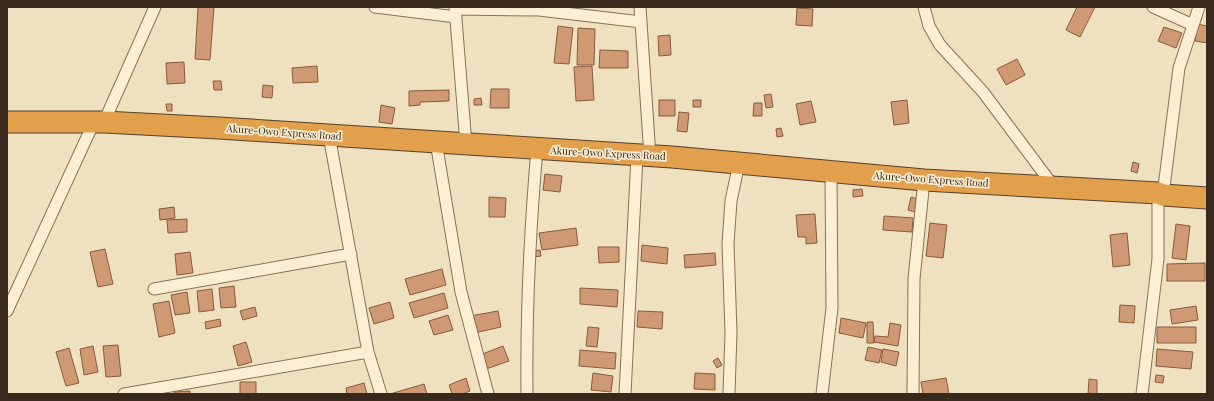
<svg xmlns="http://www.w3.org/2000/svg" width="1214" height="401" viewBox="0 0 1214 401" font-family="'Playfair Display',serif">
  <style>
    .building { fill: #cf9974; stroke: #895a3c }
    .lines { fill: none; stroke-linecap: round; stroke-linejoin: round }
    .street-casing { stroke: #897157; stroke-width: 13 }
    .highway-casing { stroke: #563f2c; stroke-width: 23 }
    .street { stroke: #faeed3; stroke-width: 11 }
    .highway { stroke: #e3a04c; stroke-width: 21 }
    .labels { text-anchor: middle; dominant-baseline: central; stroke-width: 3.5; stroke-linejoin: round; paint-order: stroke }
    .street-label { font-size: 10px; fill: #38291c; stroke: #f7ebcf }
  </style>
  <rect width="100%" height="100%" fill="#efe1bf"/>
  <path class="building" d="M198,7h16l-4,53 -15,-1z
    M1077,7h18l-15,30 -14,-7z
    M797,8l16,1 -1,17 -16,-1z
    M1197,24l10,2v17l-12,-2z
    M558,26l15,2 -4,36 -15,-1z
    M1164,27l18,6 -6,15 -18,-7z
    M578,28l17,1 -1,36h-17z
    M670,35l1,20 -12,1 -1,-20z
    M600,50l28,1v17h-29z
    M1017,59l8,16 -19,10 -9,-16z
    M184,62l1,21 -18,1 -1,-21z
    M317,66l1,16 -25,1 -1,-15z
    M592,66l2,34 -18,1 -2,-34z
    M213,81h8l1,9h-8z
    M263,85l10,1 -1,12 -10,-1z
    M491,89h18v19h-19z
    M449,90v11l-29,1v3l-11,1v-15z
    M771,94l2,13 -7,1 -2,-13z
    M481,98l1,7h-8v-6z
    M659,100h16v16h-16z
    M693,100h8v7h-8z
    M907,100l2,23 -15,2 -3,-23z
    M811,101l5,21 -16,3 -4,-21z
    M754,103h8v13h-9z
    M166,104h6v7h-5z
    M381,105l14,3 -3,16 -13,-2z
    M679,112l10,1 -2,19 -10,-1z
    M781,128l2,8 -6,1 -1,-8z
    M1133,162l6,2 -2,9 -6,-2z
    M545,174l17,2 -2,16 -17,-2z
    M862,189l1,7 -10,1v-7z
    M489,197l17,1 -1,19h-16z
    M911,197l7,2 -3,13 -7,-2z
    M174,207l1,11 -15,2 -1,-11z
    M815,214l2,29 -11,1v-7h-8l-2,-22z
    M884,216l29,2 -1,14 -29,-2z
    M187,219v13l-19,1 -1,-13z
    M930,223l17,2 -4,33 -17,-2z
    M1176,224l14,2 -4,34 -14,-2z
    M576,228l2,17 -36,5 -3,-17z
    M1127,233l3,32 -17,2 -3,-32z
    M642,245l26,3 -1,16 -26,-3z
    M598,247h21v15l-20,1z
    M105,249l8,35 -15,3 -8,-35z
    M540,250l1,6 -7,1 -1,-6z
    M190,252l3,21 -16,2 -2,-21z
    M715,253l1,12 -31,3 -1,-13z
    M1205,263v18h-38v-17z
    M442,269l4,16 -36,10 -5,-16z
    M234,286l2,21 -15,1 -2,-20z
    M580,288l38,2 -1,17 -37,-3z
    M212,289l2,21 -15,2 -2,-21z
    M187,292l3,21 -15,2 -4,-20z
    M444,293l4,15 -34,10 -5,-15z
    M169,301l6,32 -16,4 -6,-33z
    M390,302l4,16 -20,6 -5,-16z
    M1120,305l15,1 -1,17 -15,-1z
    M1196,306l2,14 -26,4 -2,-14z
    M255,307l2,9 -14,4 -3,-9z
    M498,311l3,16 -27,6 -4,-17z
    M638,311l25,1 -1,17 -25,-2z
    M448,315l5,15 -19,5 -5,-14z
    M841,318l25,5 -3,15 -24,-5z
    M220,319l1,7 -15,3 -1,-7z
    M867,322h6l1,21h-7z
    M890,323l11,2 -3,21 -24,-4 1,-6 13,1z
    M588,327l11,1 -2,19 -11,-1z
    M1157,327h39v16h-39z
    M246,342l6,20 -14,4 -5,-20z
    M118,345l3,31 -15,1 -3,-31z
    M93,346l5,26 -14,3 -4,-26z
    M503,346l6,15 -23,8 -6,-14z
    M868,347l14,3 -3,13 -14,-3z
    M69,348l10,35 -13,3 -10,-34z
    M883,349l16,3 -3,14 -15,-4z
    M1157,349l36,3 -2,17 -35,-3z
    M580,350l36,3 -1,16 -36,-3z
    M718,358l4,7 -5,3 -4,-7z
    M593,373l20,3 -2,16 -20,-2z
    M695,373l20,1v16l-21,-1z
    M1156,375l8,1 -1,7 -8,-1z
    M466,378l4,13 -8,3h-10l-3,-9z
    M946,378l3,16h-26l-2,-12z
    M1089,379l8,1v14h-9z
    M240,382h16v12h-16z
    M364,383l3,11h-20l-1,-6z
    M424,384l3,10h-37z
    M190,391v3h-16v-2z"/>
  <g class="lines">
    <g class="street-casing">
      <path id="street" d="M375,7l81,10
        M455,7l11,137
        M640,7l10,150
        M924,7l5,19 11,19 43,47 71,95
        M1153,7l40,18
        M455,9l84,1 102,12
        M104,122l51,-115
        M329,135l39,217 13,42
        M436,142l25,150 27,102
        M1163,195l16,-127 20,-61
        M154,289l197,-35
        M7,311l87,-189
        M124,394l244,-42
        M527,394c-1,-82 3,-164 10,-245
        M625,394l12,-238
        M729,394l2,-62 -3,-88 3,-43 8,-38
        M822,394l10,-86 -1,-137
        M913,394l1,-115 10,-99
        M1142,394l16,-135v-66"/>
    </g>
    <g class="highway-casing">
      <path id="highway" d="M7,122h97l115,6 453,29 252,23 234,13 5,2 44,3"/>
    </g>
    <use href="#street" class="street"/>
    <use href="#highway" class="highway"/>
  </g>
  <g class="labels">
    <g class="street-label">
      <text transform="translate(284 132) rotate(4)">Akure-Owo Express Road</text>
      <text transform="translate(608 153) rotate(3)">Akure-Owo Express Road</text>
      <text transform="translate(931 179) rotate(4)">Akure-Owo Express Road</text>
    </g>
  </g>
  <rect width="1214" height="401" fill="none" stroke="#38291c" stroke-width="16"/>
</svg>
